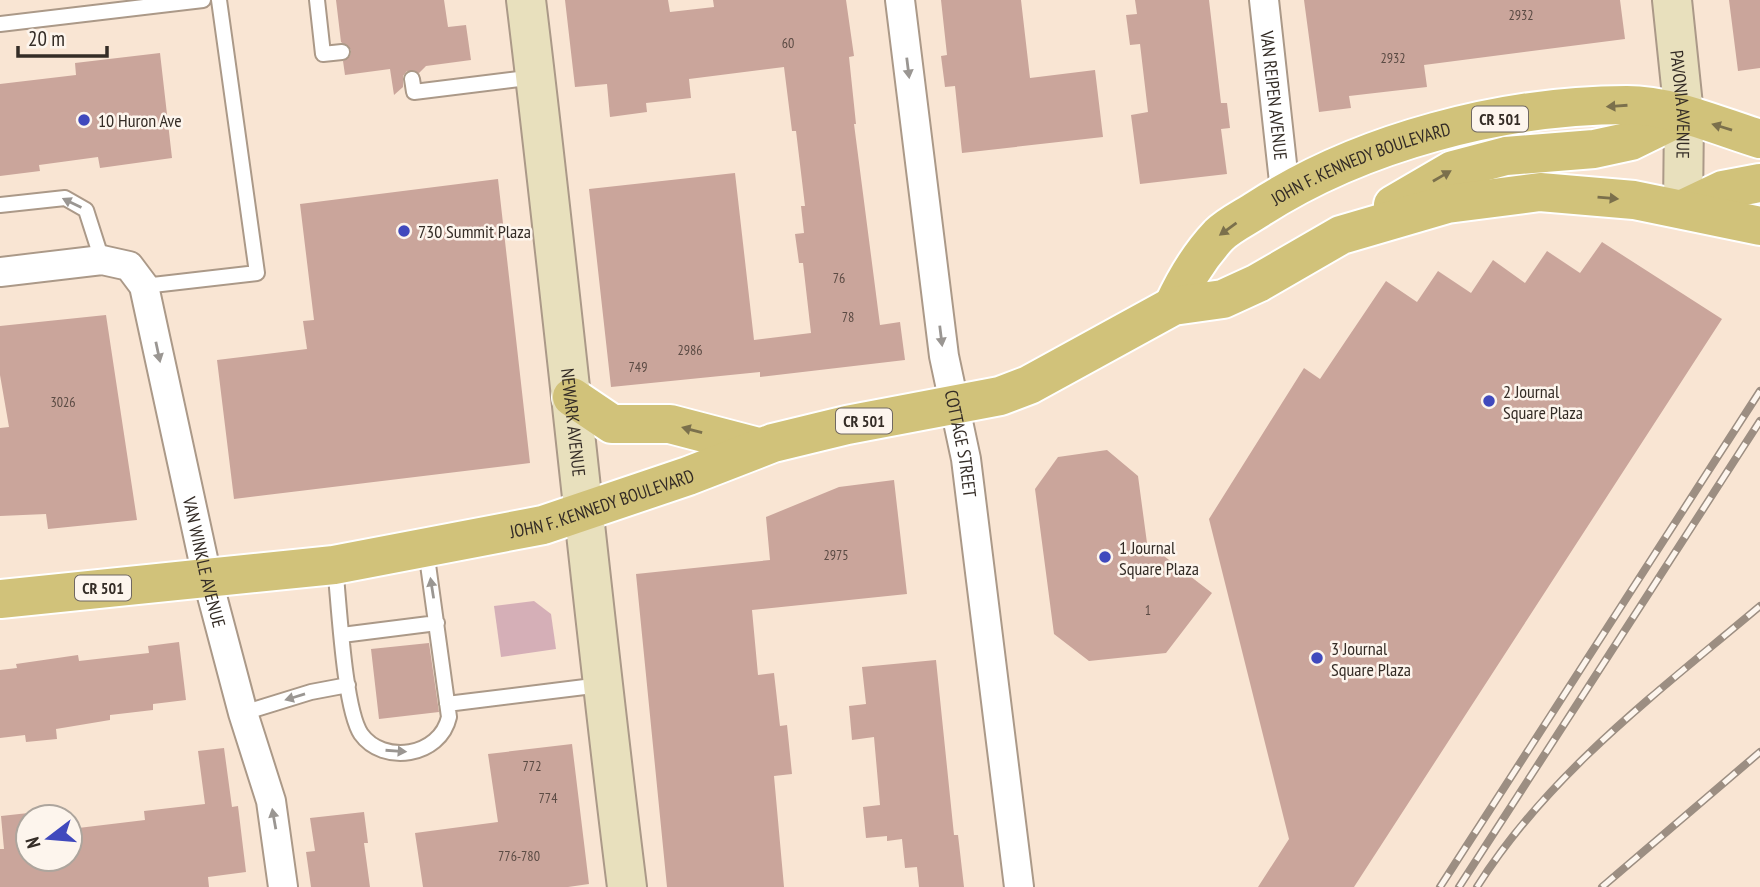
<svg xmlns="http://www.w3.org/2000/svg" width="1760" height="887" viewBox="0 0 1760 887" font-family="'PT Sans Narrow',sans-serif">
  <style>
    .green { fill: #d5afb7 }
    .building { fill: #caa59b }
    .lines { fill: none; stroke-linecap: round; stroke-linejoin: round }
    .lane-casing { stroke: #ab9988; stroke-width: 18 }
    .street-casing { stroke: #ab9988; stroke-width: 32 }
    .secondary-casing { stroke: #ab9988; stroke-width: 42 }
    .primary-casing { stroke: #fff; stroke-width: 42 }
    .lane { stroke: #fff; stroke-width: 14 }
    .street { stroke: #fff; stroke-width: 28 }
    .secondary { stroke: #e8e0bd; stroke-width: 38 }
    .primary { stroke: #d1c27a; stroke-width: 38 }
    .rail-casing { stroke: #9c8e82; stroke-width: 8 }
    .rail { stroke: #fdf5ed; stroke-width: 5; stroke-dasharray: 16; stroke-linecap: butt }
    .oneway { fill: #9a9692 }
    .oneway2 { fill: #7b704c }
    .poi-dot { fill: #4049bd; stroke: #fdf5ed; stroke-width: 2.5 }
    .labels { text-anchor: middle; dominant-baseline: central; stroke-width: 5; stroke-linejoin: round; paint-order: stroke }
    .number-label { font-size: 14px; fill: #5a4a43 }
    .shield { fill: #fdf5ed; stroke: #706862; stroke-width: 2 }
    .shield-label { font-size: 16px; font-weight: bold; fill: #342c26 }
    .street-label { font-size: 18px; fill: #342c26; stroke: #fdf5ed }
    .poi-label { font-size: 18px; fill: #342c26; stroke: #fdf5ed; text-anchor: start }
  </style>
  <rect width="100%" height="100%" fill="#f9e5d3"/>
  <path class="green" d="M534,601l17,13 5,35 -55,8 -7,-51z"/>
  <path class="building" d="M336,0h108l4,27 18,-2 5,35 -45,6 -7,7 -12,-2 -4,5v11l-9,8 -4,-26 -45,6 -2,-14 7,-5 1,-6 -10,-8z
    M565,0h103l2,12 44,-5 -1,-7h133l8,56 -5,1 7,67h-2l26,201 20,-3 5,38 -145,17v-5l-149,15 -22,-198 146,-16 19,167 57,-7 -8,-70h-4l-4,-29 9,-1 -3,-27h4l-9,-75h-4l-8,-64 -95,12 2,19 -45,5 1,9 -37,5 -3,-33 -32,3z
    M941,0h80l9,78 65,-8 8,67 -141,16 -7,-67 -10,1 -4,-31 6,-1z
    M1135,0h74l12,103h6l3,25 -9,1 6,45 -87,10 -9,-69 17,-3 -8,-68 -10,1 -4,-30 11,-1z
    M1304,0h316l5,39 -201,26 3,22 -78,9 2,12 -32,4z
    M1729,0h31v68l-22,3z
    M160,53l12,105 -72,10 -2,-11 -59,8 1,6 -40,5v-92l76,-9 -1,-12z
    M498,179l32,284 -296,36 -17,-139 90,-11 -4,-28 11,-1 -14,-116z
    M1602,242l120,77 -368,568h-96l31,-48 -80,-320 95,-151 16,11 66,-98 31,21 21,-31 33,22 22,-33 32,23 22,-32 33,22z
    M106,315l31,205 -89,9 -2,-15 -46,2v-88l9,-1 -9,-52v-49z
    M1107,450l31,26 9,67 65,50 -46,60 -77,8 -35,-27 -19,-145 23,-32z
    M894,480l13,114 -155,16 6,65 16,-2 6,53 7,-1 5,49 -18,2 10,111h-117l-31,-313 134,-14 -4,-43 73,-30z
    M179,642l7,58 -33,4v6l-43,5v5l-54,9 1,10 -31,3 -1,-7 -25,3v-68l17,-2 -1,-4 62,-9 1,6 70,-8 -1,-7z
    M429,643l10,69 -60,7 -8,-70z
    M936,660l18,175h4l6,52h-45l-2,-20 -12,1 -3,-29 -15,2v-5l-21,2 -3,-31 17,-2 -6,-68 -22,3 -3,-34 17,-2 -4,-37z
    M572,744l17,140 -21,3h-145l-8,-54 83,-11 -10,-68z
    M224,748l8,59 6,-1 8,66 -38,5 1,10h-209v-38h4l-3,-33 64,-7 1,8h-38v42h42v-30l75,-9 -1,-9 61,-7 -7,-53z
    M364,812l4,31h-4l6,44h-59l-5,-35 9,-1 -5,-33z"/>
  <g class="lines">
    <g class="lane-casing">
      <path id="lane" d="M317,0l6,54 19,-2
        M0,24l203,-24
        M412,79l2,13 121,-15
        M0,205l65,-7 21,12 16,50
        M144,286l113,-13 -38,-273
        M335,566c4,36 9,143 26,168 22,31 79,23 88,-17l-23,-167
        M342,635l95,-12
        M447,704l154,-19
        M243,713l68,-21 37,-7"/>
    </g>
    <g class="street-casing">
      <g id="street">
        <path id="s1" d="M900,0l44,356 22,103 53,428"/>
        <path id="s2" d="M1264,0l21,191"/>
        <path id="s3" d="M0,272l102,-12 27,6 15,20 63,291 36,136 28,88 12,86"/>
      </g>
    </g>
    <g class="secondary-casing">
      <g id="secondary">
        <path id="s4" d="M526,0c36,295 64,592 101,887"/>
        <path id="s5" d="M1672,0l12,115 -1,94"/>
      </g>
    </g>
    <g class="primary-casing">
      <g id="primary">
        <path d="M1393,205l60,-35 53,-14 88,-7 37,-8 53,-26"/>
        <path d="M1683,209l40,-19 37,-7"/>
        <path id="s6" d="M1173,306c12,-26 26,-50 46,-71 10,-10 27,-18 39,-26 103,-67 246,-104 369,-104 44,0 91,21 133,34"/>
        <path d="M572,397l40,27h58l88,23"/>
        <path id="s7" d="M0,599l334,-34 209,-40 145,-49 85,-33 74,-18 153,-29 29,-11 144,-79 50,-7 35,-16 83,-48 106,-31 93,-12 94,8 126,26"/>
      </g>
    </g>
    <use href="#lane" class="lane"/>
    <use href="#street" class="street"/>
    <use href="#secondary" class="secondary"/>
    <use href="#primary" class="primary"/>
    <g class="rail-casing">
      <path id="rail" d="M1440,887l320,-496
        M1459,887l301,-466
        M1477,887c72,-114 181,-195 283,-281
        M1602,887l158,-135"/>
    </g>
    <use href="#rail" class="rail"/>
  </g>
  <defs><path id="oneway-solid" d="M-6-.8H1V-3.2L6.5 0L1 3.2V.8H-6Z" transform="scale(1.75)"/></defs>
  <g class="oneway">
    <use href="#oneway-solid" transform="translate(908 68) rotate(83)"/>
    <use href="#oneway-solid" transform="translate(72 203) rotate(-154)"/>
    <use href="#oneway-solid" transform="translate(941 336) rotate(83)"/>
    <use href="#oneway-solid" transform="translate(158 352) rotate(78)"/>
    <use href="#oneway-solid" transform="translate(432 588) rotate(-99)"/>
    <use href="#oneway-solid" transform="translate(295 697) rotate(163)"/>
    <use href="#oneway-solid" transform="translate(396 751) rotate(4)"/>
    <use href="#oneway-solid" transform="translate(274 819) rotate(-100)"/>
  </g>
  <g class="oneway2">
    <use href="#oneway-solid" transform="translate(1617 106) rotate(176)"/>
    <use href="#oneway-solid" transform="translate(1722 127) rotate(-163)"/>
    <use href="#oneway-solid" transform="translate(1442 176) rotate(-30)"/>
    <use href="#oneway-solid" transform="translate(1608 198) rotate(5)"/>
    <use href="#oneway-solid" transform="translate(1228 229) rotate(144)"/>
    <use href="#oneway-solid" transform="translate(692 430) rotate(-165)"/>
  </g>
  <g class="poi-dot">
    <circle cx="84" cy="120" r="7"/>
    <circle cx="404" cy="231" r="7"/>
    <circle cx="1489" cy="401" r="7"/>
    <circle cx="1105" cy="557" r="7"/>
    <circle cx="1317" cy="658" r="7"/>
  </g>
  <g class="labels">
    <g class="number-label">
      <text x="1521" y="15">2932</text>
      <text x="788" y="43">60</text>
      <text x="1393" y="58">2932</text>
      <text x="839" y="278">76</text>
      <text x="848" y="317">78</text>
      <text x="690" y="350">2986</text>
      <text x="638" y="367">749</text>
      <text x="63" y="402">3026</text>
      <text x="836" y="555">2975</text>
      <text x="1148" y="610">1</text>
      <text x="532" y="766">772</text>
      <text x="548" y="798">774</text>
      <text x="519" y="856">776-780</text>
    </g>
    <g class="shield">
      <rect x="1472" y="106.5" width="56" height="25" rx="5"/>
      <rect x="836" y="408.5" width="56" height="25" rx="5"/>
      <rect x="75" y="575.5" width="56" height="25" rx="5"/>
    </g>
    <g class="shield-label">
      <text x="1500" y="119">CR 501</text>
      <text x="864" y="421">CR 501</text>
      <text x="103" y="588">CR 501</text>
    </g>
    <g class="street-label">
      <text stroke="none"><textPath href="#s2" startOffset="96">VAN REIPEN AVENUE</textPath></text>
      <text stroke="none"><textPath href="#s5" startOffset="105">PAVONIA AVENUE</textPath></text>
      <text stroke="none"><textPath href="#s6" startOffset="245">JOHN F. KENNEDY BOULEVARD</textPath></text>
      <text stroke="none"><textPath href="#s4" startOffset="425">NEWARK AVENUE</textPath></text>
      <text stroke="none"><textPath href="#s1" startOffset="448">COTTAGE STREET</textPath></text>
      <text stroke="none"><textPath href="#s7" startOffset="611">JOHN F. KENNEDY BOULEVARD</textPath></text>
      <text stroke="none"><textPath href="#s3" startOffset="438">VAN WINKLE AVENUE</textPath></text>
    </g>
    <g class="poi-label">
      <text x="98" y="120">10 Huron Ave</text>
      <text x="418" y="231">730 Summit Plaza</text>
      <text x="1503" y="391">2 Journal<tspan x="1503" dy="21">Square Plaza</tspan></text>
      <text x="1119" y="547">1 Journal<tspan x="1119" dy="21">Square Plaza</tspan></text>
      <text x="1331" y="648">3 Journal<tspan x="1331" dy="21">Square Plaza</tspan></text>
    </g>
  </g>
  <g transform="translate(49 838) rotate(254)"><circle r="33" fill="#fdf5ed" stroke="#ada59d" stroke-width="2"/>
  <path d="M0-5L12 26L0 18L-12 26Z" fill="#4049bd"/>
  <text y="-10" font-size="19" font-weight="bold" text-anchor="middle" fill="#342c26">N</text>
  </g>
  <path d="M18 46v10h89v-10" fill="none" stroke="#342c26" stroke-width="3.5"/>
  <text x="28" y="46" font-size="21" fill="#342c26" stroke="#fdf5ed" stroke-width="5" paint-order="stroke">20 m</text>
</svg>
